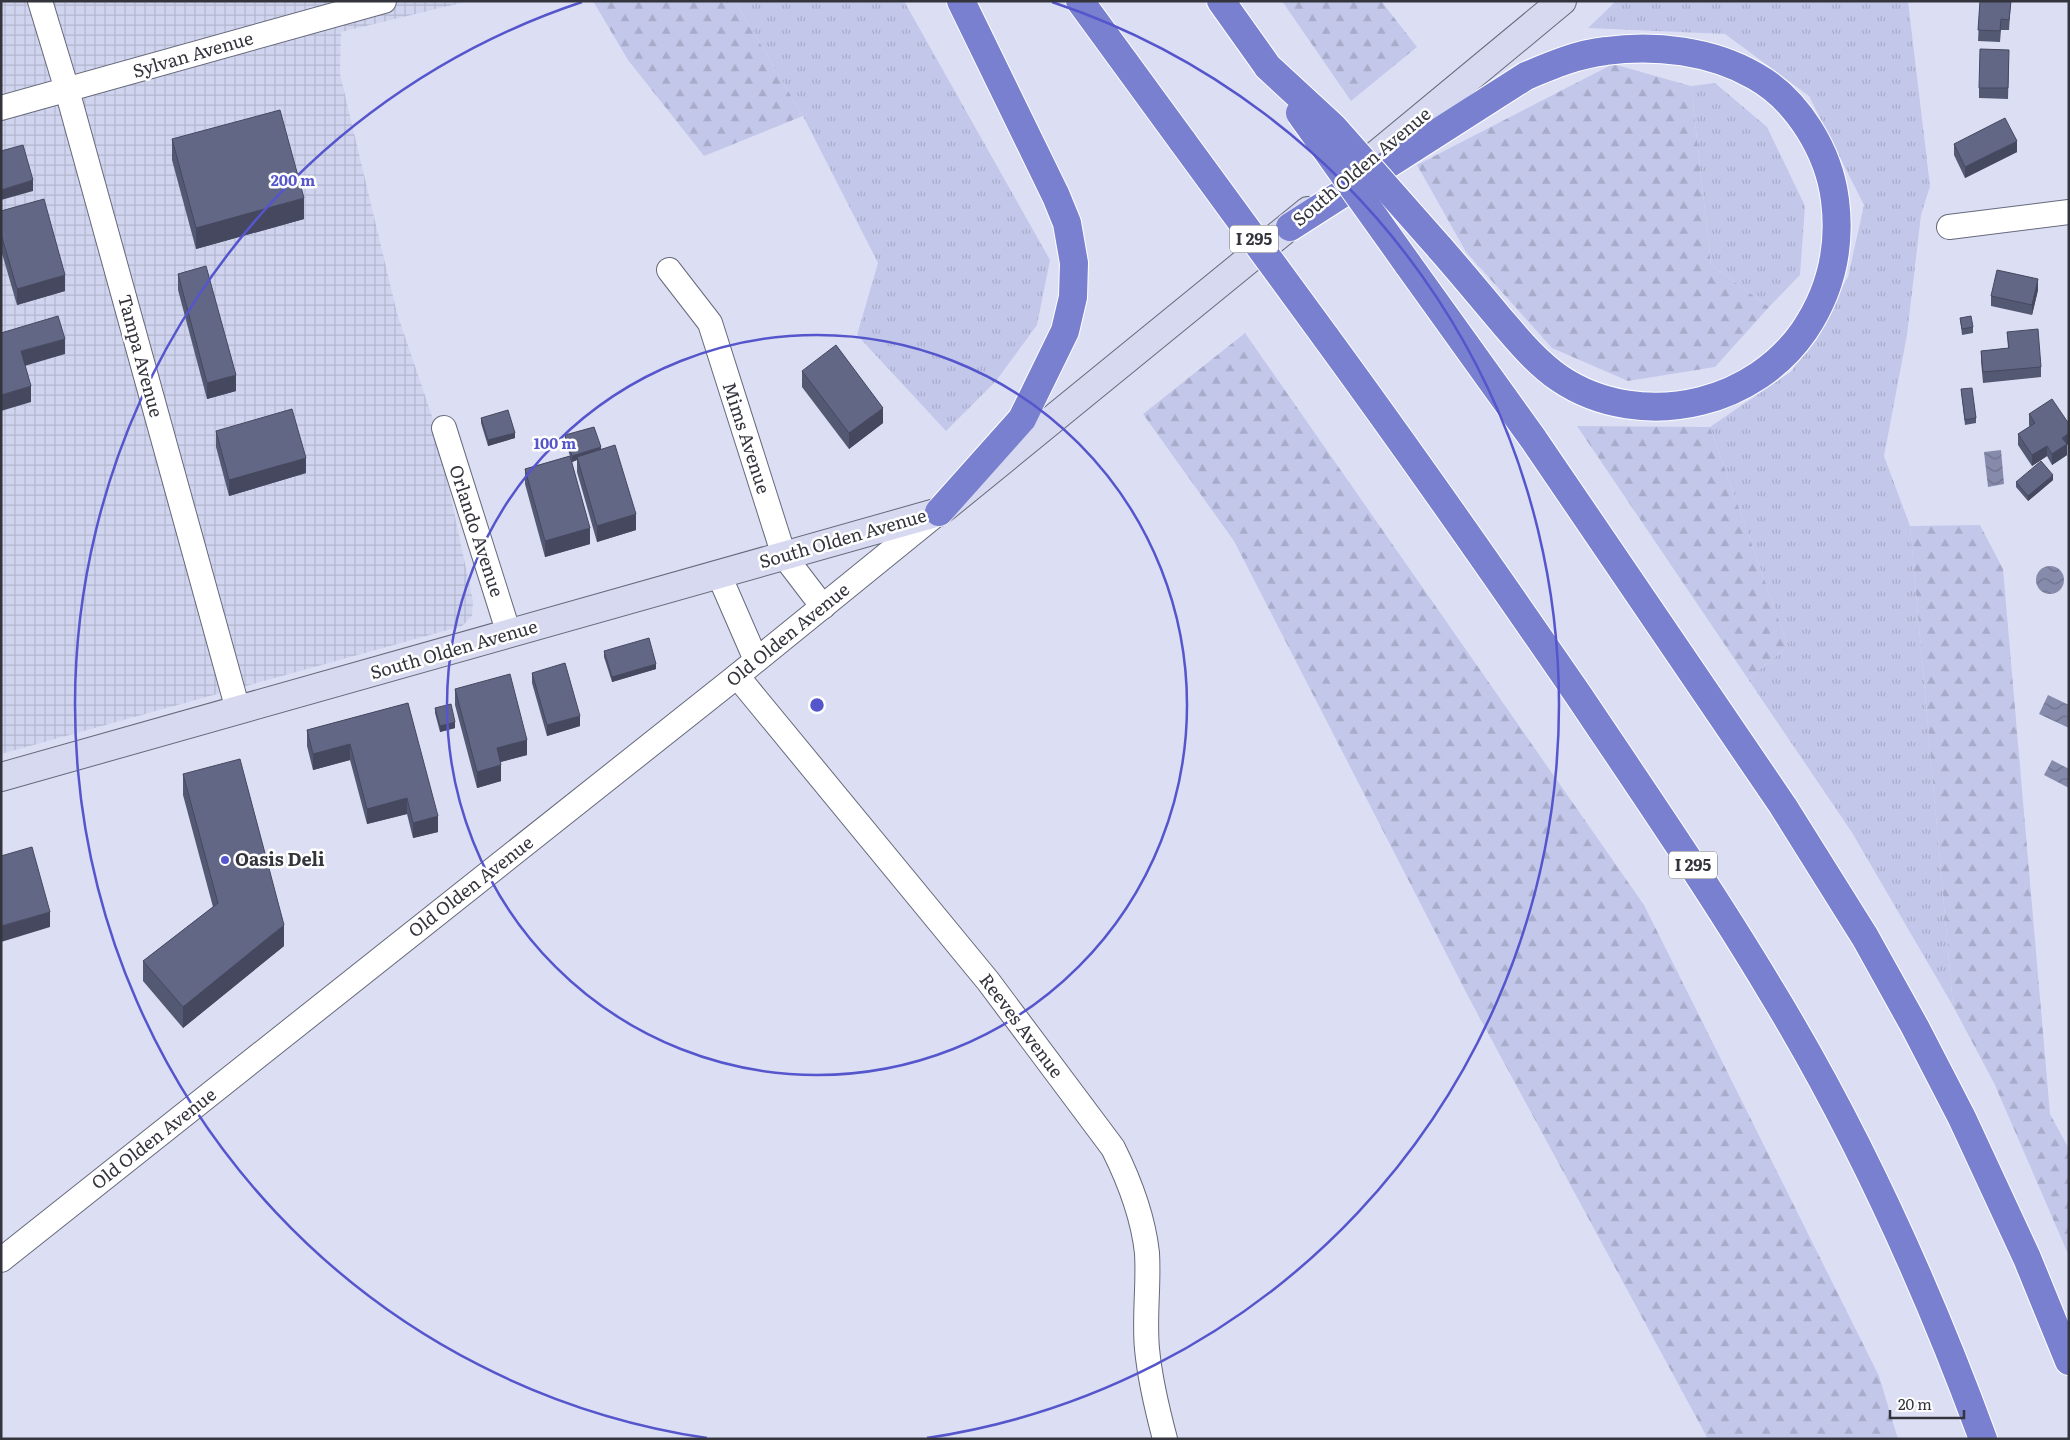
<svg xmlns="http://www.w3.org/2000/svg" width="2070" height="1440" font-family="Literata,serif">
<defs>
<pattern id="industrial-grid" width="8" height="8" patternUnits="userSpaceOnUse" patternTransform="scale(1.25)"><rect width="8" height="8" fill="#d0d4ef"/><path d="M0 4h8M4 0v8" fill="none" stroke="#b3b7ce"/></pattern>
<pattern id="grass-tufts" width="24" height="20" patternUnits="userSpaceOnUse" patternTransform="scale(1.25)"><rect width="24" height="20" fill="#c3c8eb"/><path d="M3 7l-1-3M5 7V3M7 7l1-3M15 17l-1-3M17 17v-4M19 17l1-3" fill="none" stroke="#a8acca"/></pattern>
<pattern id="forest-firs" width="22" height="20" patternUnits="userSpaceOnUse" patternTransform="scale(1.25)"><rect width="22" height="20" fill="#c3c8eb"/><path d="M5 1l3.5 6h-7zM16 11l3.5 6h-7z" fill="#a8acca"/></pattern>
<pattern id="water-waves" width="16" height="10" patternUnits="userSpaceOnUse" patternTransform="scale(1.25)"><rect width="16" height="10" fill="#868bac"/><path d="M0 5q4-4 8 0t8 0" fill="none" stroke="#6e728d"/></pattern>
</defs>
<rect width="100%" height="100%" fill="#dcdff4"/>
<polygon fill="url(#industrial-grid)" points="1,1 469,1 341,32 340,74 397,313 436,428 473,601 472,616 462,626 1,754"/>
<g fill="url(#grass-tufts)">
<polygon points="735,1 904,1 1050,260 1037,325 996,381 946,431 857,335 878,263 803,116"/>
<polygon points="1616,1 1908,1 1930,186 1921,215 1907,335 1884,456 1910,526 1953,1006 1851,831 1748,679 1788,646 1710,427 1792,371 1848,277 1864,205 1809,96 1725,34 1588,28"/>
<polygon points="1715,83 1767,127 1805,206 1800,275 1769,307 1711,265 1691,86"/>
</g>
<g fill="url(#forest-firs)">
<polygon points="593,1 735,1 803,116 704,156 628,60"/>
<polygon points="1282,1 1381,1 1417,47 1351,101"/>
<polygon points="1613,64 1691,86 1711,265 1769,307 1715,367 1628,381 1552,348 1466,252 1417,165"/>
<polygon points="1245,333 1644,905 1879,1376 1898,1439 1708,1439 1469,998 1234,541 1143,414"/>
<polygon points="1577,426 1710,427 1788,646 1748,679"/>
<polygon points="1980,525 2003,569 2050,1114 2069,1149 2069,1256 1994,1083 1953,1006 1910,526"/>
</g>
<g fill="url(#water-waves)">
<polygon points="2001,450 2004,484 1988,487 1984,452"/>
<circle cx="2050" cy="580" r="14"/>
<polygon points="2048,695 2069,705 2069,728 2039,714"/>
<polygon points="2052,760 2069,769 2069,788 2044,775"/>
</g>
<g fill="none" stroke-linecap="round" stroke-linejoin="round">
<defs>
<g id="street">
<polyline points="40,1 67,90 238,710"/>
<polyline points="1,108 384,1"/>
<polyline points="1949,227 2069,212"/>
<polyline points="669,270 710,323 784,556 823,607"/>
<polyline points="444,428 509,634"/>
<polyline points="719,575 756,660"/>
<path d="M737,676L988,981L1113,1148C1129,1180 1143,1216 1147,1253C1149,1285 1144,1317 1147,1349C1150,1380 1157,1409 1165,1439"/>
<polyline points="1,1260 737,676 938,513"/>
</g>
<g id="secondary">
<polyline points="1347,179 1562,1"/>
<polyline points="1,777 939,512 1308,211"/>
</g>
<g id="highway">
<polyline points="1080,1 1183,142"/>
<polyline points="1221,1 1268,67"/>
<path d="M1290,227L1526,76C1552,65 1578,54 1606,51C1655,44 1712,51 1755,76C1798,100 1829,152 1835,200C1841,247 1831,291 1804,331C1780,366 1742,391 1701,401C1653,413 1600,406 1559,378C1536,362 1518,340 1500,319C1480,295 1460,271 1439,247"/>
<polyline points="1407,263 1534,440 1783,806 1865,937 1915,1027 1962,1118 2027,1258 2069,1361"/>
<path d="M1325,336C1412,455 1496,575 1579,696C1644,793 1710,889 1770,989C1856,1130 1926,1284 1983,1439"/>
<polyline points="939,512 1022,419 1065,331 1073,297 1074,263 1067,223 1056,196 961,1"/>
</g>
</defs>
<use href="#street" stroke="#66697b" stroke-width="26"/>
<use href="#secondary" stroke="#66697b" stroke-width="30"/>
<use href="#highway" stroke="#fff" stroke-width="30"/>
<use href="#street" stroke="#fff" stroke-width="24"/>
<use href="#secondary" stroke="#d7d9f1" stroke-width="28"/>
<use href="#highway" stroke="#7980cf" stroke-width="28"/>
<defs>
<g id="highway-bridge">
<polyline points="1268,67 1333,127 1439,247"/>
<polyline points="1300,113 1407,263"/>
<polyline points="1183,142 1325,336"/>
</g>
</defs>
<use href="#highway-bridge" stroke="#fff" stroke-width="30" stroke-linecap="butt"/>
<use href="#highway-bridge" stroke="#7980cf" stroke-width="28"/>
</g>
<g fill="#545973">
<polygon points="1980,1 2011,1 2009,30 2001,30 2000,42 1978,41"/>
<polygon points="2009,60 2008,99 1979,98 1979,88"/>
<polygon points="172,139 304,219 196,249 172,160"/>
<polygon points="1954,144 2017,152 1965,178 1954,155"/>
<polygon points="1,211 65,291 17,305 1,250"/>
<polygon points="178,274 236,391 207,399 178,290"/>
<polygon points="2038,290 2032,315 1991,306 1991,296"/>
<polygon points="1960,318 1973,327 1973,333 1962,335"/>
<polygon points="2007,332 2041,367 2041,377 1983,383 1981,361 1981,351 2008,348"/>
<polygon points="802,371 883,423 849,449 802,387"/>
<polygon points="1961,389 1976,418 1976,423 1965,425"/>
<polygon points="2029,414 2067,445 2067,455 2052,465 2047,456 2032,466 2018,445 2018,434 2030,427 2029,425"/>
<polygon points="481,418 515,438 488,446 481,423"/>
<polygon points="216,431 306,473 229,496 216,447"/>
<polygon points="565,435 601,449 636,530 597,542 577,472 577,460 572,462 590,544 545,557 525,484 525,469 570,456 565,441"/>
<polygon points="2053,480 2028,501 2016,487 2016,482"/>
<polygon points="604,651 656,669 612,682 604,657"/>
<polygon points="532,673 580,726 547,736 532,683"/>
<polygon points="455,689 527,755 500,762 501,781 477,788 455,705"/>
<polygon points="408,703 438,832 413,838 407,814 367,824 350,760 313,770 307,746 307,730"/>
<polygon points="435,708 455,728 440,732 435,713"/>
<polygon points="183,774 284,946 183,1028 143,981 143,961 213,907 183,795"/>
</g>
<g fill="#45485e">
<polygon points="2017,141 2017,152 1965,178 1965,167"/>
<polygon points="33,180 33,191 1,200 1,190"/>
<polygon points="304,198 304,219 196,249 196,228"/>
<polygon points="65,275 65,291 17,305 17,289"/>
<polygon points="2038,279 2038,290 2032,315 2032,305"/>
<polygon points="65,339 65,354 21,367 21,351"/>
<polygon points="236,375 236,391 207,399 207,383"/>
<polygon points="31,386 31,402 1,411 1,395"/>
<polygon points="883,408 883,423 849,449 849,433"/>
<polygon points="515,433 515,438 488,446 488,440"/>
<polygon points="2069,433 2069,444 2067,445 2067,455 2052,465 2052,454 2062,438"/>
<polygon points="2047,446 2047,456 2032,466 2032,455"/>
<polygon points="601,447 601,453 577,457 577,460 572,462 572,456"/>
<polygon points="306,458 306,473 229,496 229,480"/>
<polygon points="2053,475 2053,480 2028,501 2028,496"/>
<polygon points="636,514 636,530 597,542 597,526"/>
<polygon points="590,528 590,544 545,557 545,541"/>
<polygon points="656,664 656,669 612,682 612,677"/>
<polygon points="580,716 580,726 547,736 547,725"/>
<polygon points="455,722 455,728 440,732 440,726"/>
<polygon points="527,740 527,755 497,763 497,748"/>
<polygon points="350,744 350,760 313,770 313,754"/>
<polygon points="501,765 501,781 477,788 477,772"/>
<polygon points="407,798 407,814 367,824 367,809"/>
<polygon points="438,816 438,832 413,838 413,823"/>
<polygon points="50,912 50,927 1,942 1,926"/>
<polygon points="284,925 284,946 183,1028 183,1007"/>
</g>
<g fill="#626786" stroke="#45485e">
<polygon points="1980,1 2011,1 2009,20 2001,19 2000,31 1978,30"/>
<polygon points="1980,49 2009,50 2008,88 1979,88"/>
<polygon points="280,110 304,198 196,228 172,139"/>
<polygon points="2005,118 2017,141 1965,167 1954,144"/>
<polygon points="23,145 33,180 1,190 1,151"/>
<polygon points="44,199 65,275 17,289 1,234 1,211"/>
<polygon points="206,266 236,375 207,383 178,274"/>
<polygon points="1997,270 2038,279 2032,305 1991,296"/>
<polygon points="58,316 65,339 21,351 31,386 1,395 1,333"/>
<polygon points="1971,316 1973,327 1962,329 1960,318"/>
<polygon points="2038,329 2041,367 1983,372 1981,351 2009,348 2007,332"/>
<polygon points="836,345 883,408 849,433 802,371"/>
<polygon points="1972,388 1976,418 1965,420 1961,389"/>
<polygon points="2052,399 2069,424 2069,433 2062,438 2067,444 2052,454 2047,446 2032,455 2018,434 2035,423 2029,414"/>
<polygon points="292,409 306,458 229,480 216,431"/>
<polygon points="508,410 515,433 488,440 481,418"/>
<polygon points="594,427 601,447 572,456 565,435"/>
<polygon points="615,445 636,514 597,526 577,457"/>
<polygon points="570,456 590,528 545,541 525,469"/>
<polygon points="2041,461 2053,475 2028,496 2016,482"/>
<polygon points="649,638 656,664 612,677 604,651"/>
<polygon points="565,663 580,716 547,725 532,673"/>
<polygon points="510,674 527,740 497,748 501,765 477,772 455,689"/>
<polygon points="408,703 438,816 413,823 407,798 367,809 350,744 313,754 307,730"/>
<polygon points="451,704 455,722 440,726 435,708"/>
<polygon points="240,759 284,925 183,1007 143,961 218,903 183,774"/>
<polygon points="32,847 50,912 1,926 1,856"/>
</g>
<g fill="none" stroke="#55c" stroke-width="2.5">
<circle cx="817" cy="705" r="370"/>
<path d="M707 1438A741 741 0 0 1 582 2M1052 2A741 741 0 0 1 927 1438"/>
</g>
<circle fill="#55c" stroke="#fff" stroke-width="2" cx="225" cy="860" r="5"/>
<g text-anchor="middle" stroke-width="5" stroke-linejoin="round" paint-order="stroke">
<g fill="#fff" stroke="#707176" stroke-width="1">
<rect x="1230" y="225.5" width="48" height="27" rx="4"/>
<rect x="1669" y="851.5" width="48" height="27" rx="4"/>
</g>
<g font-size="16" font-weight="bold" fill="#33343c">
<text x="1254" y="245">I 295</text>
<text x="1693" y="871">I 295</text>
</g>
<g font-size="18" fill="#33343c" stroke="#fff">
<text transform="translate(193 55) rotate(-16)" y="6">Sylvan Avenue</text>
<text transform="translate(1362 167) rotate(-40)" y="6">South Olden Avenue</text>
<text transform="translate(140 356) rotate(75)" y="6">Tampa Avenue</text>
<text transform="translate(746 438) rotate(72)" y="6">Mims Avenue</text>
<text transform="translate(476 531) rotate(72)" y="6">Orlando Avenue</text>
<text transform="translate(843 539) rotate(-16)" y="6">South Olden Avenue</text>
<text transform="translate(788 635) rotate(-39)" y="6">Old Olden Avenue</text>
<text transform="translate(454 650) rotate(-16)" y="6">South Olden Avenue</text>
<text transform="translate(471 887) rotate(-38)" y="6">Old Olden Avenue</text>
<text transform="translate(1021 1026) rotate(53)" y="6">Reeves Avenue</text>
<text transform="translate(154 1139) rotate(-38)" y="6">Old Olden Avenue</text>
</g>
<g font-size="18" font-weight="bold" fill="#33343c" stroke="#fff" text-anchor="start">
<text x="235" y="866">Oasis Deli</text>
</g>
</g>
<circle cx="817" cy="705" r="8" fill="#55c" stroke="#fff" stroke-width="2.5"/>
<g font-size="15" text-anchor="middle" font-weight="bold" fill="#55c" stroke="#fff" stroke-width="5" stroke-linejoin="round" paint-order="stroke">
<text x="293" y="186">200 m</text>
<text x="555" y="449">100 m</text>
</g>
<rect width="2070" height="1440" fill="none" stroke="#33343c" stroke-width="5"/>
<path d="M1890 1410v8h74v-8" fill="none" stroke="#33343c" stroke-width="2.5"/>
<text x="1898" y="1410" font-size="15" fill="#33343c" stroke="#ffffff" stroke-width="4" paint-order="stroke">20 m</text>
</svg>
